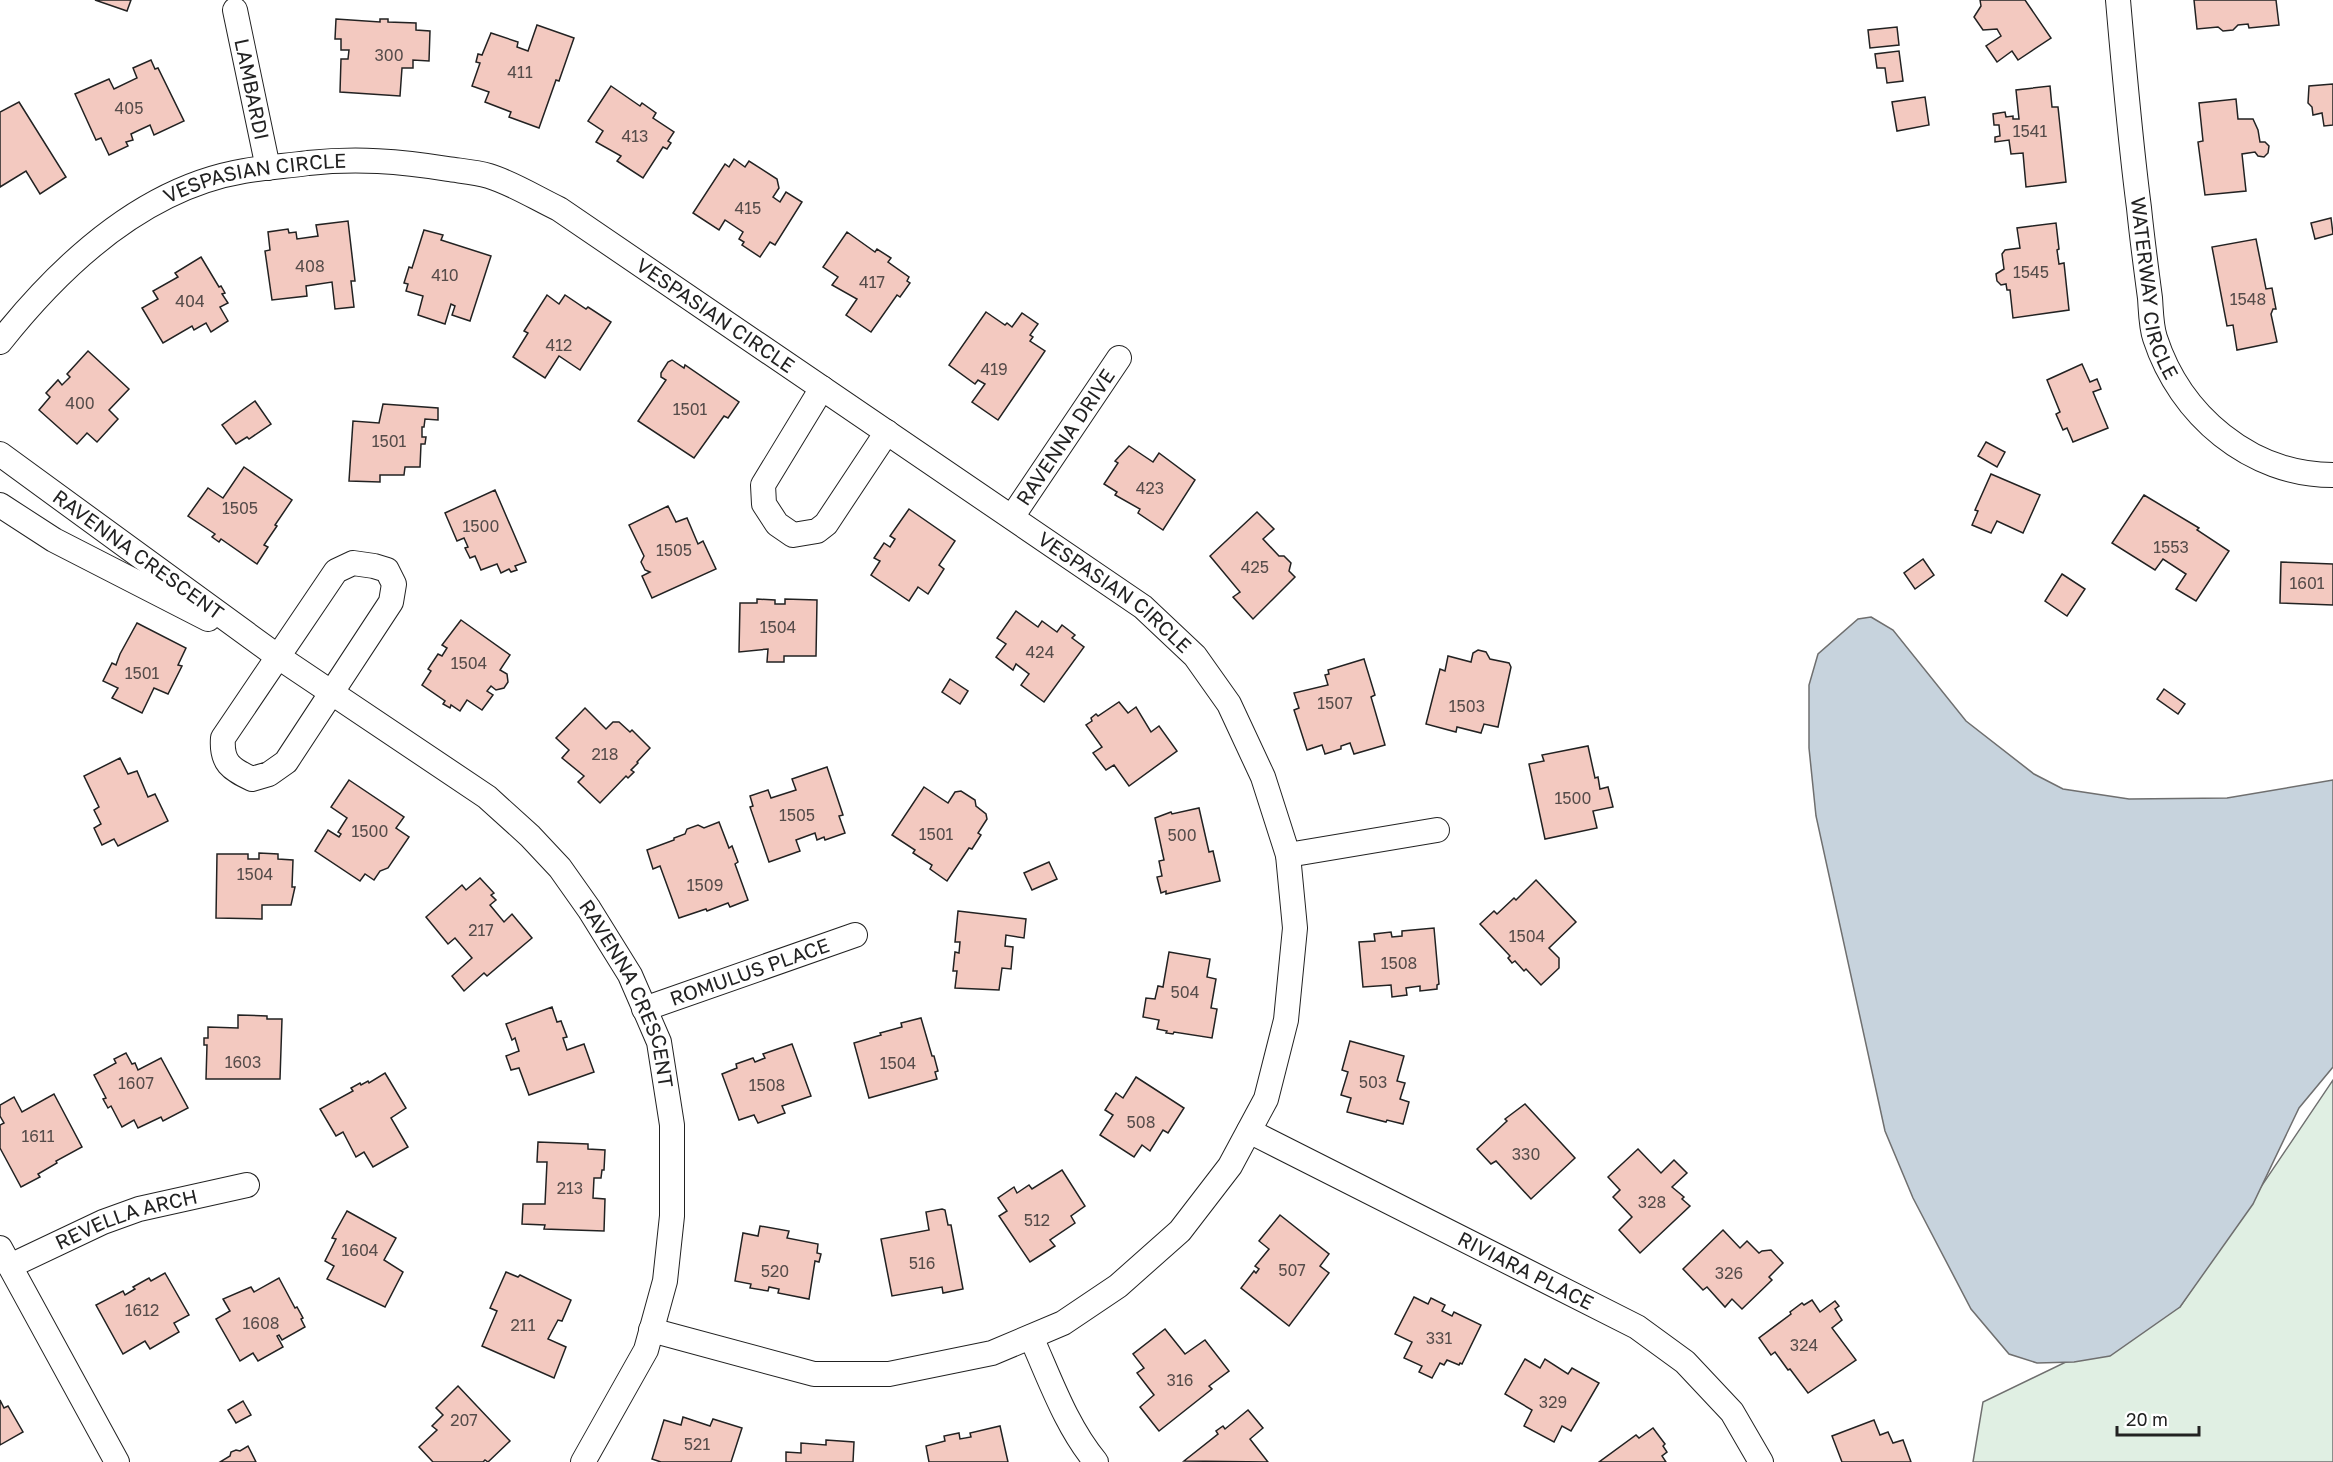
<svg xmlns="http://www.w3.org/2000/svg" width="2333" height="1462" font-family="'Golos Text',sans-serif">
<rect width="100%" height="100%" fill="#fff"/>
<polygon fill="#e0efe3" stroke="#6f6f6f" stroke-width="1.5" points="2333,1080 2333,1462 1973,1462 1983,1402 2180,1307"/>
<polygon fill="#c7d3dd" stroke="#6f6f6f" stroke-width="1.5" points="1871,617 1893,630 1966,721 2034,774 2063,789 2129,799 2227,798 2333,780 2333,1067 2299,1108 2253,1204 2180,1307 2110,1356 2074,1362 2037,1363 2009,1354 1971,1309 1913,1198 1885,1131 1816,816 1809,748 1809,685 1818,654 1858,619"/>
<g fill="#f3c9c0" stroke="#222" stroke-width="1.5">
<polygon points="95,0 131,0 127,11"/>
<polygon points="1980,0 2025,0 2051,38 2018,60 2012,51 1997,62 1986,46 2001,36 1997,29 1983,30 1974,17 1981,6"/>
<polygon points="2194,0 2276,0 2279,25 2249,28 2248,24 2238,25 2233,30 2223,31 2218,27 2197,29"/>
<polygon points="336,19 380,22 380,19 388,19 388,22 416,23 416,30 430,31 429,61 413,60 413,68 402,68 400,96 340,92 341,59 348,59 349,50 341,50 341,39 335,39"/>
<polygon points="537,25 574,38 559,81 556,80 539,128 509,117 511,112 485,102 489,92 472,86 480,63 476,62 478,54 482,55 491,33 518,42 517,47 528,51"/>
<polygon points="1897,27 1899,45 1870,48 1868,30"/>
<polygon points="1899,51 1903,81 1887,83 1885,68 1877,68 1875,54"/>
<polygon points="151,60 155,69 158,68 184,121 154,135 150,125 131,134 133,140 126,142 128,146 109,155 101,138 96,140 75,94 109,79 114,89 137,78 133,68"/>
<polygon points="2333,84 2333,125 2324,126 2322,113 2313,115 2312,107 2308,103 2309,86"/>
<polygon points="611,86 640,106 642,103 656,113 653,118 674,132 668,141 671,143 667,149 663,147 643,178 617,161 621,156 596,142 603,131 588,121"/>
<polygon points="2050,86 2052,107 2058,107 2066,182 2026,187 2023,153 2011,154 2009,140 1995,142 1995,137 2000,136 1999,125 1994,125 1993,114 2005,112 2006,117 2013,116 2013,119 2019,119 2016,90"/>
<polygon points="1925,97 1929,125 1897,131 1892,102"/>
<polygon points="2236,99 2238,119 2253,119 2258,130 2260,142 2265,142 2269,146 2268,153 2264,157 2258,156 2255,152 2242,154 2246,191 2205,195 2198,142 2203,141 2199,103"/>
<polygon points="19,102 66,177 40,194 26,171 0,187 0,112"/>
<polygon points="734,159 745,167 749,161 777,179 779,188 773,197 780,202 786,192 802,202 775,245 770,242 760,257 742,245 744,242 739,239 743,232 725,220 719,230 693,213 725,164 729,167"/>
<polygon points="2331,218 2333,234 2315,239 2311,223"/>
<polygon points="348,221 355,281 351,281 354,307 335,309 332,282 306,286 307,296 272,300 265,251 270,250 268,232 288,229 289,233 296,232 297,239 318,236 316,225"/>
<polygon points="2056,223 2059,249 2057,250 2059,264 2064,263 2069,310 2013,318 2010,290 2007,290 2006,284 2001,285 1997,281 1996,274 2004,269 2002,254 2005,250 2020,248 2017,228"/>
<polygon points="424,230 443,235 441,240 491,256 470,321 452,315 455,306 451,304 445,324 418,315 423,296 406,291 408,284 404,283 409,267 412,268"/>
<polygon points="847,232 875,252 877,249 891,258 888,262 909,277 907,281 910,283 900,297 897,295 871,332 846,315 857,299 832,285 838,277 823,267"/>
<polygon points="2256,239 2266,289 2272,288 2276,309 2273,309 2271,314 2277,342 2237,350 2233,325 2227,326 2212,247"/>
<polygon points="201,257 219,287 221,286 225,293 222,294 228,303 220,307 228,321 211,332 206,323 194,330 192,326 163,343 142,308 158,299 153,291 178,277 175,273"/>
<polygon points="547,295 559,304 565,295 586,309 588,307 611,322 580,370 559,356 545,378 513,357 528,333 524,331"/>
<polygon points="986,312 1005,325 1007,323 1012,327 1022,313 1038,324 1030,335 1033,337 1030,341 1045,351 998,420 972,402 985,384 978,380 975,384 949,365"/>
<polygon points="88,351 129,389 109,410 118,419 97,442 87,433 77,444 39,410 50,397 46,393 58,380 62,385 70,377 67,374"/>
<polygon points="672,360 684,368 685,365 739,402 728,418 724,416 694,458 638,421 666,380 661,377 661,373 668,362"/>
<polygon points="2082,364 2090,382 2097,379 2101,389 2093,392 2108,428 2073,442 2067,428 2063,430 2056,414 2060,412 2047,380"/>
<polygon points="255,401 271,424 249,439 247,437 236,444 222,425"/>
<polygon points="383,404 438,408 438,420 425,419 424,427 422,427 422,437 426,437 425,444 421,444 420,467 405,467 404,475 380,475 380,482 349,481 353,421 379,423"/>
<polygon points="1986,442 2005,452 1997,467 1978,456"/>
<polygon points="1129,446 1153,462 1159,453 1195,480 1163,530 1138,513 1140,509 1115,495 1117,492 1104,484 1118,463 1115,461"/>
<polygon points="244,467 292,500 275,525 277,526 264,545 268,547 257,564 221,539 219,542 212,537 215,534 188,516 208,488 223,498"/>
<polygon points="1991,474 2040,495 2023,533 1997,521 1991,533 1972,525 1978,511 1975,510"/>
<polygon points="495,490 526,562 515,566 517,570 511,572 509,569 501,573 497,564 481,570 475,556 470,558 465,548 468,547 464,538 457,541 445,513"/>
<polygon points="2144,495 2199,528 2197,530 2229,551 2196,601 2176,589 2186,574 2163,559 2155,570 2112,543"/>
<polygon points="668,506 676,522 687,518 698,544 703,541 716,569 652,598 642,576 650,572 645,570 641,562 644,556 629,525"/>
<polygon points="909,509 955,541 939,565 944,569 928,594 918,587 909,601 871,575 880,561 874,558 884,543 890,547 895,539 890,536"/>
<polygon points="1257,512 1274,529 1263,539 1279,556 1284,556 1291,563 1289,571 1295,577 1253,619 1233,597 1240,592 1210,556"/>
<polygon points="1923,559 1934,575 1915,589 1904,573"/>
<polygon points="2281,562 2333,564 2333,605 2280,603"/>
<polygon points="2062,574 2085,589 2067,616 2045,601"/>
<polygon points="757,599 775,600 775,604 785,604 785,599 817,600 816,656 784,656 784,662 767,662 768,649 739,652 740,603 757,603"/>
<polygon points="1016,611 1038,627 1042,621 1057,632 1062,625 1075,635 1072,638 1084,647 1044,702 1021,685 1029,674 1016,664 1013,670 996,657 1006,644 997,638"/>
<polygon points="461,620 510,655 500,670 507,674 508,682 504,688 496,690 491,686 487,691 493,695 482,710 467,700 460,711 451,705 450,708 443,704 445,701 422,685 431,671 428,669 438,654 442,656 447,648 442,645"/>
<polygon points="137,623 186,648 178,665 182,666 168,694 154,688 142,713 112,698 118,688 103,681 112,663 116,665 120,654"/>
<polygon points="1478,650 1486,652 1490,659 1509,663 1511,667 1498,727 1484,724 1481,733 1457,727 1456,732 1426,724 1440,669 1445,671 1448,656 1471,662 1473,653"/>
<polygon points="1364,659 1375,695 1371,697 1385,745 1354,754 1350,743 1341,746 1341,749 1325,754 1322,745 1307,750 1294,710 1299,708 1294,693 1328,685 1325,675 1329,674 1328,670"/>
<polygon points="950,679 968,691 960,704 942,692"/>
<polygon points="2164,689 2185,704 2178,714 2157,699"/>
<polygon points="1119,702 1128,713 1136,707 1151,732 1159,726 1177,751 1129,786 1114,765 1106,770 1093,753 1102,747 1086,725 1092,721 1091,718 1096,714 1098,716"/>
<polygon points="585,708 606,729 613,722 619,722 630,732 632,730 650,748 637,762 638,763 631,770 634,772 628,778 626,776 600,803 578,782 584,776 562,758 569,750 556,738"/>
<polygon points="1588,746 1595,778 1598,777 1600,789 1608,787 1613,807 1593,811 1597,828 1545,839 1529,764 1544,761 1542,755"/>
<polygon points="120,758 128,774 137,771 148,797 155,794 168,821 118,846 114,839 102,845 94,828 101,824 94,810 99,807 84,776"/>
<polygon points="827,767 843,815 839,816 845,833 825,840 824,837 817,840 815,833 796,840 800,851 769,862 750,807 753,806 750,796 768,790 771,798 796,790 792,779"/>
<polygon points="349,780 404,817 396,828 409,837 388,868 380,871 374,880 365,874 360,881 315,851 328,830 339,837 341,834 338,832 347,818 331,807"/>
<polygon points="924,787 948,803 955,792 961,791 975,800 976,806 986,814 987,819 978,833 981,835 972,849 969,848 947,881 930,869 932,865 913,853 915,850 892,835"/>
<polygon points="1199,808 1209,852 1213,851 1220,881 1166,894 1166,891 1161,893 1157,877 1162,876 1159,861 1164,860 1155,818 1171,812 1172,814"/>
<polygon points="719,822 729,848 732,846 738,862 735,864 748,900 730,907 728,903 707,911 706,909 679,918 660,866 653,869 647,850 674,840 674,838 685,834 687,829 698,825 704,828"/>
<polygon points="259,853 278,854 278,859 293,860 292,887 295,887 291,905 262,905 262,919 216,918 217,854 248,854 248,859 259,859"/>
<polygon points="1049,862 1057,879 1032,890 1024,873"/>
<polygon points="480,878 494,893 491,895 496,900 490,905 504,922 512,914 532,938 487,976 484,973 464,991 452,976 472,958 455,938 448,944 426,917 462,885 466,890"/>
<polygon points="1536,880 1576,922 1549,948 1559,958 1559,968 1541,985 1526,969 1524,971 1515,961 1512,963 1508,958 1510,956 1480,924 1494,911 1497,914 1514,898 1516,900"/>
<polygon points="958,911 1026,919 1024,938 1006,935 1005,946 1013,947 1011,969 1002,968 999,990 955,988 957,971 953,971 955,952 959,953 960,942 955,942"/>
<polygon points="1434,928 1439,984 1437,985 1437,989 1420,991 1420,986 1406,988 1407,995 1392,997 1391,985 1363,987 1359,942 1375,941 1374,934 1391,932 1392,937 1402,936 1402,931"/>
<polygon points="1169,952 1210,959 1207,977 1216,979 1211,1008 1217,1009 1212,1038 1174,1032 1173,1034 1166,1033 1167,1031 1157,1029 1159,1020 1143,1017 1146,998 1155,999 1158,986 1163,987"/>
<polygon points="552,1007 557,1022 561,1021 567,1037 563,1038 567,1050 584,1044 594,1072 529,1095 519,1068 511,1070 506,1056 519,1051 515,1038 512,1040 506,1024"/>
<polygon points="238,1015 267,1016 267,1019 282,1019 280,1079 206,1079 207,1045 204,1045 204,1038 208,1038 208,1027 238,1028"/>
<polygon points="921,1018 932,1056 934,1056 938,1071 935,1072 937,1079 869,1098 854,1043 881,1035 880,1033 902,1027 901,1023"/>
<polygon points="1350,1041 1404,1056 1397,1081 1405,1083 1400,1099 1409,1102 1403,1124 1387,1120 1386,1122 1347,1112 1351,1098 1341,1095 1348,1072 1342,1070"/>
<polygon points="792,1044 811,1096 782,1106 785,1113 758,1123 754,1115 739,1120 722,1074 737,1068 736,1064 753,1058 755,1062 765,1058 763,1054"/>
<polygon points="126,1053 132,1064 135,1063 138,1070 161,1058 188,1108 163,1121 161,1117 138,1128 134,1120 122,1127 111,1106 108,1108 103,1099 106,1098 94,1075 116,1063 114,1059"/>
<polygon points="385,1073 406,1108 391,1118 408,1147 373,1167 364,1152 356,1157 343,1132 336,1136 320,1109 353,1091 351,1088 360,1083 361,1085 368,1081 369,1083"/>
<polygon points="1136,1077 1184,1108 1168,1133 1163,1130 1150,1151 1142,1145 1134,1157 1100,1135 1113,1115 1105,1110 1116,1093 1123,1098"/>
<polygon points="54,1094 82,1147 56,1161 57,1163 38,1174 40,1177 21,1187 0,1148 0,1125 4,1123 0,1116 0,1105 14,1097 22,1112"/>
<polygon points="1525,1104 1575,1158 1531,1199 1496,1161 1491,1164 1477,1149 1507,1121 1505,1119"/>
<polygon points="538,1142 588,1144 588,1149 605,1150 604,1170 602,1170 601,1178 594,1178 593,1198 605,1199 604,1231 544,1229 545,1225 522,1224 523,1204 545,1204 547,1162 537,1162"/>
<polygon points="1638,1149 1661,1173 1674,1160 1687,1173 1672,1187 1684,1197 1682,1199 1690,1206 1640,1253 1619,1230 1632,1217 1613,1197 1620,1190 1608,1177"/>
<polygon points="1062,1170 1085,1206 1071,1216 1075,1223 1050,1240 1055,1246 1030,1262 999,1216 1007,1211 998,1198 1014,1187 1017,1193 1029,1185 1032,1189"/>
<polygon points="942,1209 945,1210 948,1225 951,1225 963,1289 943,1293 942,1287 892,1296 881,1239 929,1230 926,1212"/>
<polygon points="347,1211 396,1238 384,1260 403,1272 385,1307 327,1279 334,1266 325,1261 336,1239 332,1238"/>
<polygon points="1280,1215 1329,1254 1320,1266 1329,1273 1289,1326 1241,1288 1254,1271 1256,1273 1259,1269 1255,1266 1269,1249 1259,1241"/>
<polygon points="760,1226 789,1231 787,1238 818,1244 817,1253 821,1254 819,1262 815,1261 809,1299 778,1293 779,1289 769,1287 768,1291 750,1288 751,1284 735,1281 743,1233 758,1236"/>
<polygon points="1723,1230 1740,1248 1747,1241 1759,1253 1762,1251 1771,1250 1783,1263 1769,1277 1772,1280 1742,1309 1732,1299 1725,1307 1707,1287 1703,1290 1683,1269"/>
<polygon points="506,1272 518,1277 520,1275 571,1300 562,1321 558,1320 548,1339 566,1347 554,1378 482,1346 497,1311 490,1308"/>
<polygon points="165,1273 189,1315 174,1323 179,1332 150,1349 145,1341 123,1354 96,1305 123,1291 125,1295 135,1289 133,1287 149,1278 151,1281"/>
<polygon points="279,1278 295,1308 297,1307 303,1318 301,1319 305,1327 282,1340 279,1335 277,1336 283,1347 258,1361 253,1353 240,1361 216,1319 230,1311 223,1299 251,1287 254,1292"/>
<polygon points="1414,1297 1428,1304 1431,1298 1445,1305 1442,1311 1452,1316 1454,1312 1481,1325 1462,1364 1460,1363 1459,1365 1447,1360 1444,1365 1440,1363 1432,1378 1419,1372 1422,1366 1404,1358 1412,1342 1395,1334"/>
<polygon points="1812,1300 1820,1312 1835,1301 1839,1306 1835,1309 1842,1320 1832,1328 1856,1360 1808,1393 1790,1369 1788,1370 1775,1352 1771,1355 1759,1338 1791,1314 1790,1312 1802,1303 1804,1305"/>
<polygon points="1165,1329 1185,1354 1205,1340 1229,1371 1209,1386 1212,1389 1159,1431 1140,1407 1154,1395 1137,1373 1144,1368 1133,1354"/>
<polygon points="1525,1359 1540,1368 1545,1359 1568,1374 1572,1368 1599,1383 1571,1431 1562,1426 1554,1442 1524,1426 1532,1410 1505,1394"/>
<polygon points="458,1386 510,1441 488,1462 485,1460 483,1462 433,1462 419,1447 437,1430 432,1426 443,1415 436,1408"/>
<polygon points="0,1400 4,1408 8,1406 23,1432 0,1445"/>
<polygon points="243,1401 251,1415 236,1423 228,1410"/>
<polygon points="1248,1410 1263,1428 1250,1439 1268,1462 1184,1461 1218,1434 1216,1431 1223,1426 1225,1429"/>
<polygon points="683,1417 710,1426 713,1419 742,1428 731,1462 661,1462 652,1459 664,1420 681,1425"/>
<polygon points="1874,1420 1880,1435 1888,1432 1893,1443 1903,1440 1911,1462 1842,1462 1832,1436"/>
<polygon points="1000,1426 1008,1462 929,1462 926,1446 945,1441 944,1436 959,1433 960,1439 971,1437 970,1433"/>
<polygon points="1653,1428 1665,1444 1663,1446 1667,1452 1662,1456 1666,1462 1599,1462 1636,1435 1639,1438"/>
<polygon points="826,1440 854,1442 853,1462 786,1462 786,1452 801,1453 801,1443 826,1445"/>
<polygon points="248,1446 256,1462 220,1462 230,1456 231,1452 236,1450 240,1451"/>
</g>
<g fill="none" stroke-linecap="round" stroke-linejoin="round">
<defs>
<g id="minor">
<path id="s1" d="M2118,0C2124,69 2130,139 2139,208C2142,238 2146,268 2150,298C2151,311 2151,326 2155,338C2180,415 2250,475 2333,475"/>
<path id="s2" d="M235,10L268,168"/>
<path id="s3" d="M0,342C61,265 143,188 244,171C265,167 287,166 308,163C357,158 399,161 448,169C461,171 476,172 489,176C512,183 536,198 559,209L1143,607L1195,656L1229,704L1263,777L1288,855L1295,928L1286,1020L1266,1099L1230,1166L1180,1231L1118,1286L1063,1323L992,1353L889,1374H814L651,1330"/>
<polyline points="822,388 763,485 764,504 777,524 793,535 817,531 826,524 887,432"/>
<path id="s4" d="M0,454L277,656L487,797L530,836L560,868L589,909L630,975L659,1042L672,1125V1216L665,1281L646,1350L583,1462"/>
<polyline points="0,505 54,540 208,619"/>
<path id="s5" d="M1012,517L1119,358"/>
<path d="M353,563L374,566L387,570L394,584L391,602L286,762L269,774L252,779C231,769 221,763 223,738L336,571Z"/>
<polyline points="1288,855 1437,830"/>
<path id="s6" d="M644,1009L855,935"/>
<path id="s7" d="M1249,1131L1637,1327L1685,1362L1732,1412L1761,1462"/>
<polyline points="0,1248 117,1462"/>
<path id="s8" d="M10,1266L103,1222L139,1209L247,1185"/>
<path d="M1031,1337C1050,1379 1066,1426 1096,1462"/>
</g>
</defs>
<use href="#minor" stroke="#222" stroke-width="26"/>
<use href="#minor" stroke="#fff" stroke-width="24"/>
</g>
<g text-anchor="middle" stroke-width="4.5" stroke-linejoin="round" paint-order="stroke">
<g font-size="16" fill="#564c4a">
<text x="389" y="61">300</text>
<text x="520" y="78">411</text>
<text x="129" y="114">405</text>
<text x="2030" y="137">1541</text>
<text x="635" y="142">413</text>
<text x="748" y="214">415</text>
<text x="310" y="272">408</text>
<text x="2031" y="278">1545</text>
<text x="445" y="281">410</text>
<text x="872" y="288">417</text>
<text x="2248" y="305">1548</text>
<text x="190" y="307">404</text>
<text x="559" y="351">412</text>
<text x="994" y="375">419</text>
<text x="80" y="409">400</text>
<text x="690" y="415">1501</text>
<text x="389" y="447">1501</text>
<text x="1150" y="494">423</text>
<text x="240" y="514">1505</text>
<text x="481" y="532">1500</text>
<text x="2171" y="553">1553</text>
<text x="674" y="556">1505</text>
<text x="1255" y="573">425</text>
<text x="2307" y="589">1601</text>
<text x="778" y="633">1504</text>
<text x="1040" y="658">424</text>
<text x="469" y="669">1504</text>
<text x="142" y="679">1501</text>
<text x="1335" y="709">1507</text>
<text x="1467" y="712">1503</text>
<text x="605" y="760">218</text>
<text x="1573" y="804">1500</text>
<text x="797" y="821">1505</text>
<text x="370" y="837">1500</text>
<text x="936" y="840">1501</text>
<text x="1182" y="841">500</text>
<text x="255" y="880">1504</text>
<text x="705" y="891">1509</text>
<text x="481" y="936">217</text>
<text x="1527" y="942">1504</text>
<text x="1399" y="969">1508</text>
<text x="1185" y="998">504</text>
<text x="243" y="1068">1603</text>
<text x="898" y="1069">1504</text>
<text x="1373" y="1088">503</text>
<text x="136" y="1089">1607</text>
<text x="767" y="1091">1508</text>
<text x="1141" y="1128">508</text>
<text x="38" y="1142">1611</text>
<text x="1526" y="1160">330</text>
<text x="570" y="1194">213</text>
<text x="1652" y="1208">328</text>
<text x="1037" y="1226">512</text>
<text x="360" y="1256">1604</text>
<text x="922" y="1269">516</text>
<text x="1292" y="1276">507</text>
<text x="775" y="1277">520</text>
<text x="1729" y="1279">326</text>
<text x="142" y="1316">1612</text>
<text x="261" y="1329">1608</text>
<text x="523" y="1331">211</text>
<text x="1439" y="1344">331</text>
<text x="1804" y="1351">324</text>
<text x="1180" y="1386">316</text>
<text x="1553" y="1408">329</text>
<text x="464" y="1426">207</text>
<text x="697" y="1450">521</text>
</g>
<g font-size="20" fill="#222" stroke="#fff">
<text dy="7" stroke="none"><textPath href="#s2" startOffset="81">LAMBARDI</textPath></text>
<text dy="7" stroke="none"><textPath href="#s3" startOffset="314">VESPASIAN CIRCLE</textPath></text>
<text dy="7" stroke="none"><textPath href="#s1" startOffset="291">WATERWAY CIRCLE</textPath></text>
<text dy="7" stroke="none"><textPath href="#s3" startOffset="818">VESPASIAN CIRCLE</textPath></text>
<text dy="7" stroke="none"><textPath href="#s5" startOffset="96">RAVENNA DRIVE</textPath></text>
<text dy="7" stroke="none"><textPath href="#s4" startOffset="171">RAVENNA CRESCENT</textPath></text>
<text dy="7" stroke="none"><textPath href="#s3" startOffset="1304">VESPASIAN CIRCLE</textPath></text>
<text dy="7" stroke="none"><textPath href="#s6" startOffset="112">ROMULUS PLACE</textPath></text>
<text dy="7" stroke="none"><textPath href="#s4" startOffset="842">RAVENNA CRESCENT</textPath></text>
<text dy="7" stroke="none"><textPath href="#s8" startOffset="126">REVELLA ARCH</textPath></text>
<text dy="7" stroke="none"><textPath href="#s7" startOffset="310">RIVIARA PLACE</textPath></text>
</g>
</g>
<path d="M2117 1426v9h82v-9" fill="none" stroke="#222222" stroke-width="3"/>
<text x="2126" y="1426" font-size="18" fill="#222222" stroke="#ffffff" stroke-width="4.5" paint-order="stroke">20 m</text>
</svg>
